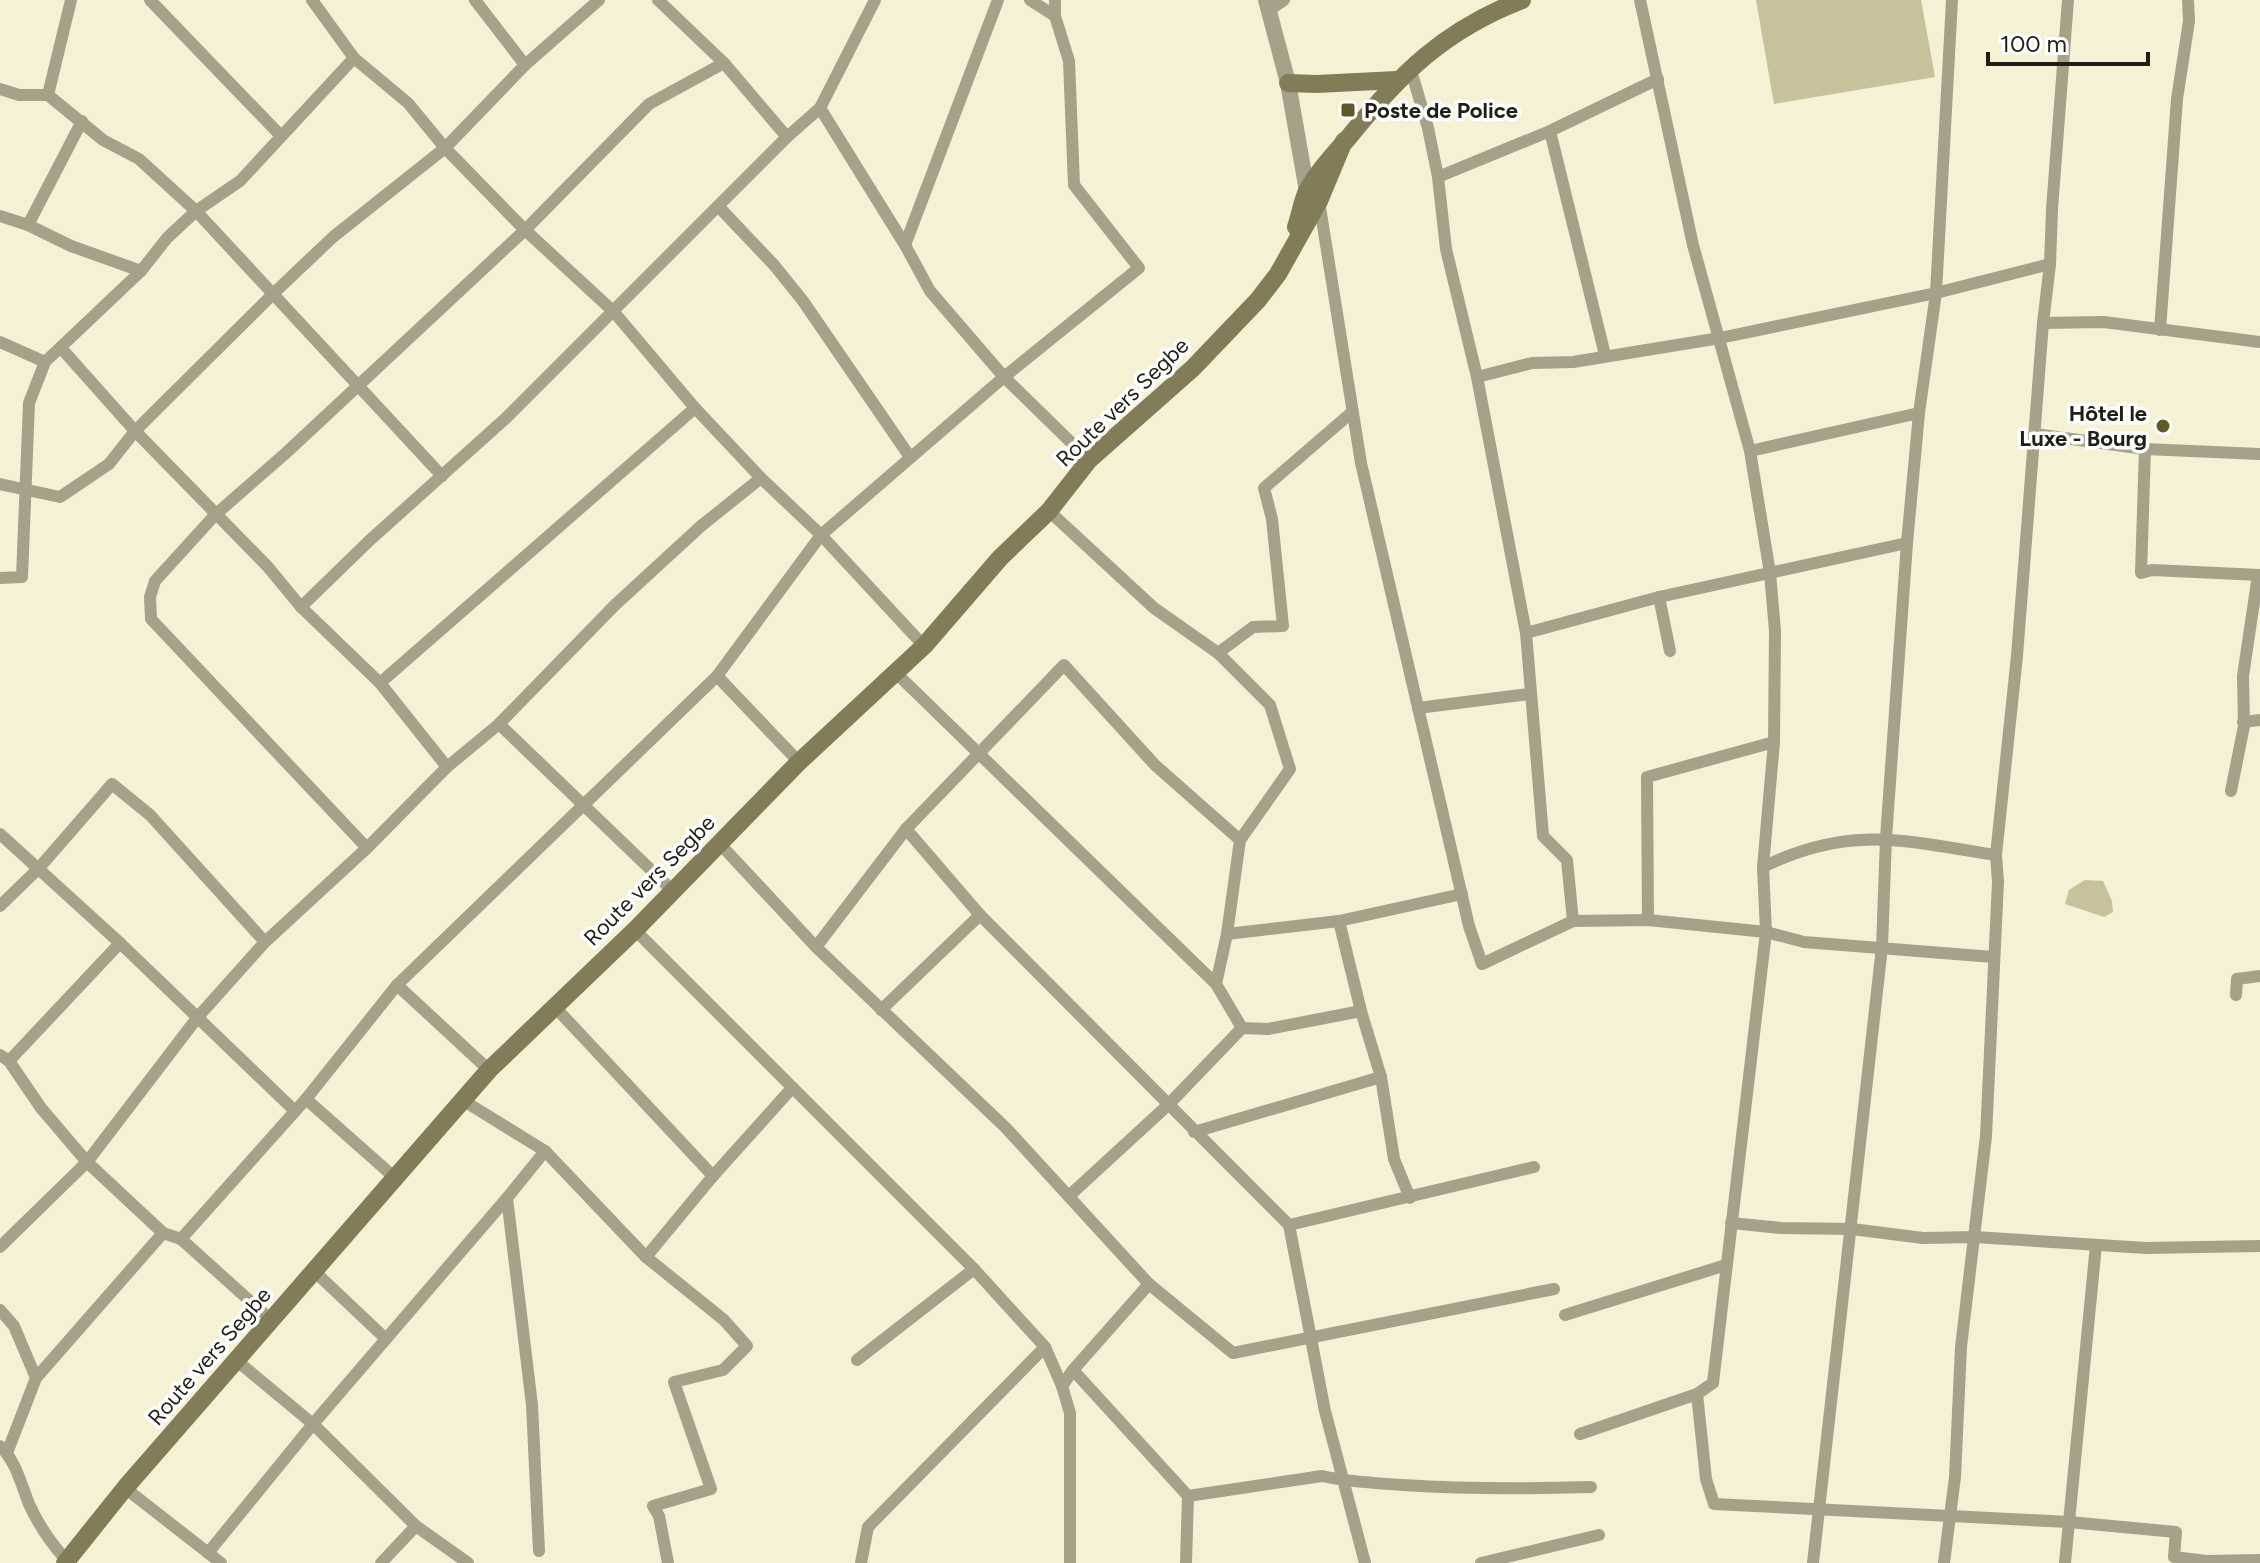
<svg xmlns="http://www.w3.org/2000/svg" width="2260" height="1563" font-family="Figtree,sans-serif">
<rect width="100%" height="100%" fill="#f4f1d4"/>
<g fill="#c7c29b">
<polygon points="1756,0 1921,0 1935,77 1774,104"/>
<polygon points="2085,880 2103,881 2112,901 2113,912 2104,917 2065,904 2069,890"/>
</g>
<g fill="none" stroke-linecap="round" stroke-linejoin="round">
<g stroke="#a5a289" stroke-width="12">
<polyline points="150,0 281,136"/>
<polyline points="312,0 354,58 408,103 445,148 525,230 614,312 695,408 761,478 821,535 924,646"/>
<polyline points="475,0 525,65"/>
<polyline points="658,0 724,63 787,137"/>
<polyline points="1030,0 1055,16"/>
<polyline points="1268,11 1284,0"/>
<polyline points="1410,67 1428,128 1438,177 1446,249 1477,377 1526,633 1543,836 1567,860 1573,921"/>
<polyline points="0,89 19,95 48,95 103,140 139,159 196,211 442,476"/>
<polyline points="48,95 71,0"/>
<polyline points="820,108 905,245 930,291 1004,377 1089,460"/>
<polyline points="82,121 28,225 71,246 141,271"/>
<polyline points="1550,131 1605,355"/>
<polyline points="1438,177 1550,131 1658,79"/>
<polyline points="1319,201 1361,463 1469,926 1482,964 1573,921 1648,920 1766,932 1804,942 1993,957"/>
<polyline points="718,206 774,265 803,301 910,457"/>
<polyline points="0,216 28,225"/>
<polyline points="905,245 998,0"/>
<polyline points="2043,323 2104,322 2260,342"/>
<polyline points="2160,330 2177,99 2189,21 2188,0"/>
<polyline points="0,342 45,362"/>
<polyline points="62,349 135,431 268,567 301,607 380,683 447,767"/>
<polyline points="1477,377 1532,363 1573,362 1720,338 1936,293 2050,264"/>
<polyline points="2035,434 2145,449 2260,454"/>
<polyline points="2145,449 2141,573 2152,570 2260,575"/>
<polyline points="1750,451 1919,413"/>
<polyline points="0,484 60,497 109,464 135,431 274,293 333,237 445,148 525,65 599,0"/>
<polyline points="1049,511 1154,608 1218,653"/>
<polyline points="0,578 22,577 29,403 45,362 141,271 167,238 196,211 240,181 354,58"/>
<polyline points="1659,597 1670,651"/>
<polyline points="301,607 370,540 506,418 787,137 820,108 875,0"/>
<polyline points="1526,633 1659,597 1907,543"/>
<polyline points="895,672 1216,984 1242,1028"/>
<polyline points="717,676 799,762"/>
<polyline points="380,683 695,408"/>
<polyline points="1418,708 1529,694"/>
<polyline points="2243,722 2260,720"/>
<polyline points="499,724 673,891"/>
<polyline points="2231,791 2244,726 2243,676 2258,575"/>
<polyline points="906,829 980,915 1289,1225 1325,1411 1365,1563"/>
<polyline points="0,834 120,943 295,1111"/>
<polyline points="1240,840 1290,769 1270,705 1218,653 1253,627 1283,626 1272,519 1264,488 1351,413"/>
<polyline points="720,844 816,947 1005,1127 1149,1284 1233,1353 1554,1289"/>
<polyline points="367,848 151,619 150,597 155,581 215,515 287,452 525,230 649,104 724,63"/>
<path d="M1763,867C1850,824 1906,841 1996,855"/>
<polyline points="0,906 39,868 112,784 150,815 265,942"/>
<polyline points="1648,920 1647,777 1774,742"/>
<polyline points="1339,921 1361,1011"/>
<polyline points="635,930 974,1269 1045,1347"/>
<polyline points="1227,934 1339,921 1462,894"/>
<polyline points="816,947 906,829 1064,665 1155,765 1240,840 1227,934 1216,984"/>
<polyline points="397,985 489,1070"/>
<polyline points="2236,995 2237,979 2260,976"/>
<polyline points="554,1006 713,1176 646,1257"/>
<polyline points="881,1010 980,915"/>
<polyline points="0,1055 9,1061 41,1108 87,1162 163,1233 181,1239 271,1320"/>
<polyline points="9,1061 120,943"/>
<polyline points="306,1099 394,1177"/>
<polyline points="464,1101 545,1151 646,1257 724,1320 747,1346 723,1370 674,1382 711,1489 653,1506 659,1516 668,1563"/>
<polyline points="1194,1132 1381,1077"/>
<polyline points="713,1176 792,1088"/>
<polyline points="1070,1195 1168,1105 1242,1028 1268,1029 1361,1011 1381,1077 1394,1159 1410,1198"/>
<polyline points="1731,1223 1781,1228 1852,1229 1923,1238 1975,1237 2146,1248 2260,1246"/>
<polyline points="1289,1225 1534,1167"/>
<polyline points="181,1239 306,1099 397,985 717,676 821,535 1004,377 1139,268 1074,185 1069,61 1055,16 1055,0"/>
<polyline points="0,1247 87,1162 197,1018 265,942 367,848 447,767 499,724 615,605 701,526 761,478"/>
<polyline points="315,1272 386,1339"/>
<polyline points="0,1310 14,1326 36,1378"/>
<polyline points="1565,1315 1726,1265"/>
<polyline points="236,1360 313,1424 416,1526 468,1563"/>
<polyline points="857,1360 974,1269"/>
<path d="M1073,1370L1188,1496L1322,1476C1348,1482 1375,1483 1403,1485C1465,1489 1528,1489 1591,1487"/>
<polyline points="1697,1394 1706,1479 1714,1504 2069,1522 2176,1532 2174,1557 2206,1561 2260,1560"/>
<polyline points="1580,1434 1697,1394 1713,1383 1766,932 1763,867 1774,742 1775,631 1770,573 1750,451 1693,245 1640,0"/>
<path d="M0,1446C16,1461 21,1484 29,1504C39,1526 52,1545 69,1563"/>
<polyline points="7,1453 36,1378 163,1233"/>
<polyline points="125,1488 221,1563"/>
<polyline points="539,1551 532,1405 507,1198 545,1151"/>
<polyline points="208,1553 313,1424 507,1198"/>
<polyline points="381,1563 416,1526"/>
<polyline points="861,1563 868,1527 1045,1347 1062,1386"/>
<polyline points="1070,1563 1070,1413 1062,1386 1073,1370 1149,1284"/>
<polyline points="1186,1563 1188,1496"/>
<polyline points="1481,1563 1599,1535"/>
<polyline points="1813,1563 1882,947 1886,838 1907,543 1919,413 1936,293 1952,0"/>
<polyline points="1944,1563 1955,1477 1961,1347 1986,1136 1998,882 1996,855 2017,656 2043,323 2050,264 2052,209 2068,0"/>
<polyline points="2065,1563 2096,1245"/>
</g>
<polyline stroke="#a5a289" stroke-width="16" points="1266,0 1288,83 1307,191"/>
<g stroke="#827d58" stroke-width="18">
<polyline points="1288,83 1317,84 1397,80"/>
<path d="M1296,227C1300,215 1302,202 1307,191C1317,172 1335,153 1349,137C1400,74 1444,30 1522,0"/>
<polyline points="65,1563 125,1488 489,1070 635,930 799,762 924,646 1000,558 1049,511 1089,460 1193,368 1258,300 1278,274 1319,201 1344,141"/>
</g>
</g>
<g fill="#615a27" stroke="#fff" stroke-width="3">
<rect x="1340" y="102" width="16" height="16" rx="4"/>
<circle cx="2163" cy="426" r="8"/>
</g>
<g text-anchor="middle" stroke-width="7" stroke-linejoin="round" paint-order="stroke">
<g font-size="22" font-weight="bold" fill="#201f15" stroke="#fff" text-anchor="start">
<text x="1364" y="118">Poste de Police</text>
<text x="2147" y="421" text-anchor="end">Hôtel le<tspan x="2147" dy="25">Luxe - Bourg</tspan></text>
</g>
<g font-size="22" fill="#201f15" stroke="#fff">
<text transform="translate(1122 402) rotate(-44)" y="8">Route vers Segbe</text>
<text transform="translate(649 880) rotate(-45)" y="8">Route vers Segbe</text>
<text transform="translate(209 1356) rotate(-49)" y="8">Route vers Segbe</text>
</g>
</g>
<path d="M1988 52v12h160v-12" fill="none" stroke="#201f15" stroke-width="4"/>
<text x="2000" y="52" font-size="24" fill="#201f15" stroke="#ffffff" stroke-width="6" paint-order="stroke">100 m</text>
</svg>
